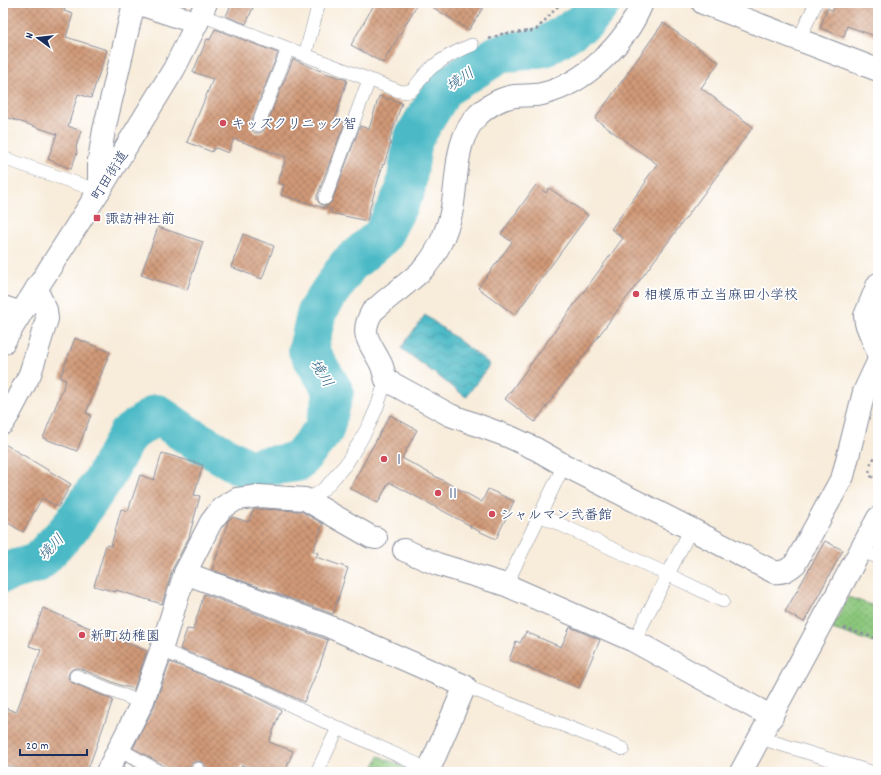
<svg xmlns="http://www.w3.org/2000/svg" width="881" height="775" font-family="Dekko,'Klee One',sans-serif">
<defs>
<pattern id="grass-dots" width="8" height="8" patternUnits="userSpaceOnUse"><rect width="8" height="8" fill="#8bc67b"/><path d="M2 2h.1M6 6h.1" fill="none" stroke="#71a168" stroke-width="1.8" stroke-linecap="round"/></pattern>
<pattern id="water-waves" width="16" height="10" patternUnits="userSpaceOnUse"><rect width="16" height="10" fill="#4cbac6"/><path d="M0 5q4-4 8 0t8 0" fill="none" stroke="#3e98a4"/></pattern>
<pattern id="building-cross-hatch" width="8" height="8" patternUnits="userSpaceOnUse"><rect width="8" height="8" fill="#d09977"/><path d="M0 0l8 8M0 8l8-8" fill="none" stroke="#a87d65"/></pattern>
</defs>
<rect width="100%" height="100%" fill="#fff"/>
<filter id="ink" filterUnits="userSpaceOnUse"><feTurbulence type="fractalNoise" baseFrequency=".025" numOctaves="2"/><feDisplacementMap in="SourceGraphic" scale="8" xChannelSelector="R" yChannelSelector="G"/><feConvolveMatrix kernelMatrix="1 2 1 2 8 2 1 2 1" color-interpolation-filters="sRGB"/></filter>
<filter id="wash" filterUnits="userSpaceOnUse"><feTurbulence type="fractalNoise" baseFrequency=".012" numOctaves="4" result="noise"/><feDisplacementMap in="SourceGraphic" scale="16" xChannelSelector="R" yChannelSelector="G"/><feGaussianBlur stdDeviation="0.9" result="paint"/><feColorMatrix in="noise" values="0 0 0 0 0 0 0 0 0 0 0 0 0 0 0 0 0 1.4 0 .05"/><feComposite in="paint" operator="in"/></filter>
<g filter="url(#wash)">
<rect width="100%" height="100%" fill="#f8ecda"/>
<g fill="url(#grass-dots)" stroke="#537a6c">
<polygon points="848,597 878,607 878,644 832,629"/>
<polygon points="379,756 413,771 413,772 371,772"/>
</g>
<polygon fill="url(#water-waves)" stroke="#347492" points="425,315 490,364 466,397 401,348"/>
<g fill="none" stroke-linecap="round" stroke-linejoin="round">
<polyline stroke="#4cbac6" stroke-width="40" points="3,573 37,563 70,528 105,477 127,435 157,414 189,436 247,469 297,462 324,430 334,392 308,350 317,311 348,265 382,236 405,191 413,139 444,88 499,54 544,47 587,20 601,3"/>
</g>
<g id="blocks">
<g fill="url(#building-cross-hatch)">
<polygon points="3,3 67,3 64,11 73,14 66,37 107,50 91,98 78,94 68,126 81,131 76,147 77,153 71,169 48,159 57,134 3,116"/>
<polygon points="232,3 255,3 246,24 226,16"/>
<polygon points="375,3 418,3 383,63 351,45"/>
<polygon points="426,3 486,3 469,30"/>
<polygon points="836,3 878,3 878,37 847,26 844,37 820,28 827,8 833,11"/>
<polygon points="663,23 719,62 701,88 753,127 535,422 505,399 623,238 611,229 646,182 645,181 657,164 595,119"/>
<polygon points="215,29 278,53 251,122 250,126 252,130 255,133 260,133 263,131 265,128 293,59 325,73 347,80 335,120 345,122 317,196 317,199 319,203 322,205 327,206 330,204 332,201 360,126 369,129 379,96 402,103 389,141 391,142 384,165 383,164 371,204 367,221 331,213 332,210 281,195 284,185 278,183 286,157 234,139 228,153 216,148 215,149 214,148 212,152 187,142 213,79 193,72 207,39 210,40"/>
<polygon points="536,185 546,193 549,188 588,215 515,315 478,288 512,242 501,234"/>
<polygon points="158,227 203,242 187,290 141,275"/>
<polygon points="243,234 274,246 262,279 231,267"/>
<polygon points="75,338 110,352 86,413 91,415 77,451 43,438 66,380 60,378"/>
<polygon points="390,415 417,430 402,458 482,502 488,489 514,501 496,539 470,527 471,526 389,482 378,503 350,488"/>
<polygon points="3,443 71,484 58,507 42,498 23,532 3,520"/>
<polygon points="162,453 203,465 194,495 200,496 189,537 173,568 162,604 116,590 116,592 94,586 106,545 111,546 121,509 128,511 140,475 154,480"/>
<polygon points="254,509 259,509 301,511 323,524 313,551 318,553 316,557 348,568 333,614 212,570 228,521 232,517 248,522"/>
<polygon points="825,541 843,550 804,622 785,612"/>
<polygon points="204,594 328,640 320,665 304,702 254,679 180,649 187,629 193,630"/>
<polygon points="43,608 90,628 147,651 134,689 120,685 79,668 75,668 71,670 69,673 68,677 70,681 73,683 113,700 87,772 26,772 3,764 3,707 16,712 41,650 29,646"/>
<polygon points="570,627 600,640 579,688 509,660 516,641 520,643 526,632 561,647"/>
<polygon points="170,662 248,693 281,710 269,742 293,751 285,772 260,772 242,765 239,772 205,772 206,768 204,764 201,762 197,761 192,763 190,766 189,772 167,772 166,768 163,765 133,748 154,707"/>
<polygon points="126,762 143,772 121,772"/>
</g>
</g>
</g>
<g filter="url(#ink)">
<use href="#blocks" fill-opacity="0" stroke="#8a8e9c" stroke-width="1"/>
<g fill="none" stroke-linecap="round" stroke-linejoin="round">
<defs>
<g id="lane">
<path d="M201,15L399,91C404,92 408,92 411,90C417,86 421,78 426,73C438,60 455,52 472,45"/>
<polyline points="799,39 816,3"/>
<polyline points="305,55 319,3"/>
<polyline points="258,125 288,49"/>
<polyline points="3,158 99,191"/>
<polyline points="325,198 369,80"/>
<polyline points="305,499 317,494 326,487 346,464 359,443 370,423 377,407 386,380"/>
<polyline points="540,515 669,575 723,601"/>
<polyline points="860,551 878,557"/>
<polyline points="506,585 564,465"/>
<polyline points="634,641 691,529"/>
<polyline points="161,650 251,686 338,728 434,772"/>
<polyline points="76,676 142,703"/>
<polyline points="465,686 623,749"/>
<polyline points="760,738 871,772"/>
<polyline points="119,749 159,772"/>
<polyline points="197,772 198,769"/>
<polyline points="317,772 338,728"/>
</g>
<g id="street">
<polyline points="137,3 197,23"/>
<path d="M642,3C626,43 585,84 542,94C533,96 525,95 515,96C500,98 489,105 478,115C449,145 461,191 447,227C443,240 434,257 425,267C418,275 408,282 400,289C390,296 381,304 372,312C359,335 370,342 380,362C383,367 384,374 386,380L450,415L510,437L536,449L564,465L691,529L774,572C783,573 788,570 795,564L843,476L864,392L878,362V357"/>
<polyline points="703,3 878,70"/>
<polyline points="99,191 99,160 104,130 134,3"/>
<polyline points="878,284 865,316 866,323 878,353"/>
<polyline points="3,307 21,313"/>
<polyline points="3,423 10,412 30,374 47,319 46,310 36,289"/>
<polyline points="404,550 437,564 506,585 634,641 772,717"/>
<polyline points="185,573 328,626 465,686 428,772"/>
<polyline points="107,772 142,703 161,650 185,573 211,522 222,508 237,499 259,496 305,499 371,537 376,538"/>
<polyline points="741,772 878,518"/>
</g>
<polyline id="primary" points="3,343 21,313 99,191 174,69 197,23 206,3"/>
</defs>
<use href="#lane" stroke="#8a8e9c" stroke-width="14"/>
<use href="#street" stroke="#8a8e9c" stroke-width="24"/>
<use href="#primary" stroke="#8a8e9c" stroke-width="24"/>
<g stroke="#8a8e9c" stroke-width="2.5" stroke-dasharray="3 3" stroke-linecap="butt">
<polyline points="489,39 502,34 532,31 536,30 561,3"/>
<polyline points="870,465 878,452"/>
<polyline points="869,470 871,476 878,481"/>
<polyline points="844,628 878,639"/>
</g>
<use href="#lane" stroke="#fff" stroke-width="13"/>
<use href="#street" stroke="#fff" stroke-width="22"/>
<use href="#primary" stroke="#fff" stroke-width="22"/>
</g>
</g>
<g fill="#d1495b" stroke="#fff" stroke-width="1.5">
<circle cx="223" cy="123" r="4"/>
<rect x="93" y="214" width="8" height="8" rx="2"/>
<circle cx="636" cy="294" r="4"/>
<circle cx="384" cy="459" r="4"/>
<circle cx="438" cy="493" r="4"/>
<circle cx="492" cy="514" r="4"/>
<circle cx="82" cy="635" r="4"/>
</g>
<g text-anchor="middle" stroke-width="3.5" stroke-linejoin="round" paint-order="stroke">
<g font-size="14" fill="#1b2f5e" stroke="#fff" text-anchor="start">
<text x="231" y="128">キッズクリニック智</text>
<text x="105" y="223">諏訪神社前</text>
<text x="644" y="299">相模原市立当麻田小学校</text>
<text x="392" y="464">Ⅰ</text>
<text x="446" y="498">Ⅱ</text>
<text x="500" y="519">シャルマン弐番館</text>
<text x="90" y="640">新町幼稚園</text>
</g>
<g font-size="14" fill="#1b2f5e" stroke="#fff">
<text transform="translate(109 175) rotate(-58)" y="5">町田街道</text>
</g>
<g font-size="15" font-style="italic" fill="#2c6082" stroke="#fff">
<text transform="translate(460 79) rotate(-34)" y="5">境川</text>
<text transform="translate(322 373) rotate(59)" y="5">境川</text>
<text transform="translate(51 547) rotate(-46)" y="5">境川</text>
</g>
</g>
<rect width="881" height="775" fill="none" stroke="#fff" stroke-width="16"/>
<g transform="translate(38 38) rotate(285)" stroke="#ffffff" stroke-width="3" paint-order="stroke">
<path d="M0-3L7 15L0 10L-7 15Z" fill="#1b2f5e"/>
<text y="-6" font-size="11" font-weight="bold" text-anchor="middle" fill="#1b2f5e">N</text>
</g>
<path d="M20 749v6h67v-6" fill="none" stroke="#1b2f5e" stroke-width="2"/>
<text x="26" y="749" font-size="12" fill="#1b2f5e" stroke="#ffffff" stroke-width="3" paint-order="stroke">20 m</text>
</svg>
